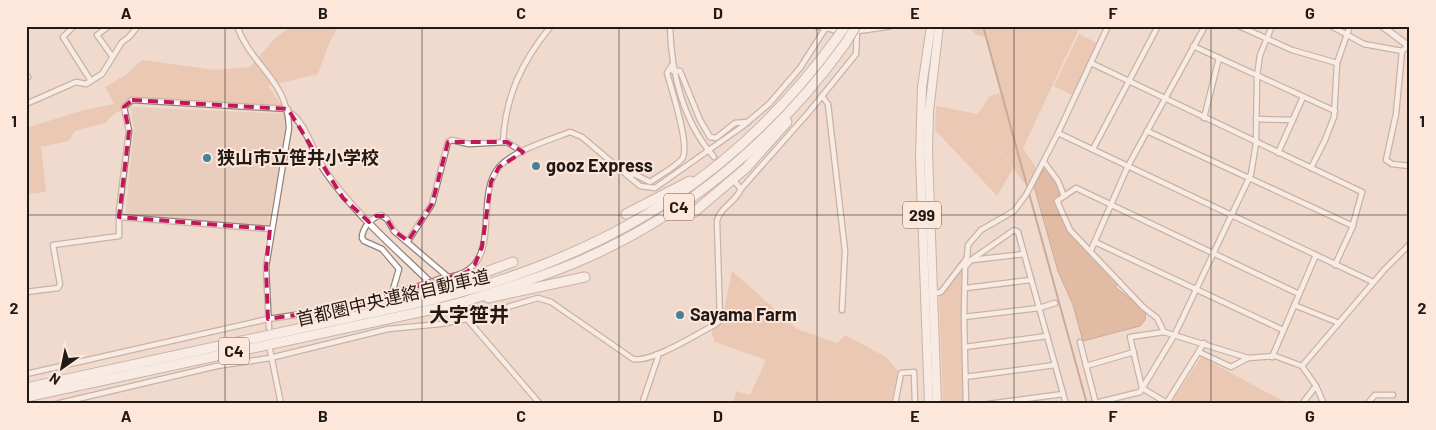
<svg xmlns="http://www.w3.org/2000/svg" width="1436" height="430" font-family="Barlow,'Noto Sans JP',sans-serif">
<rect width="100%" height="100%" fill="#f0dace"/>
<polygon fill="#eacebd" points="130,107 289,114 268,225 125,220 134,128"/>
<g fill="#e5b192">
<polygon points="292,26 338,26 329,44 318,74 268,86 282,106 130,102 127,109 115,113 105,123 75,131 69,141 41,147 46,192 26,194 26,128 84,110 114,104 105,87 127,74 142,60 215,70 250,67 275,38"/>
<path d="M972,26H1074L1079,29L1023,148C1032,164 1041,164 1031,183L1023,182L987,131L1013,169L997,196L935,130L936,106L978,114L990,96L1000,93L1002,100L1003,99L987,37L976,35L972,30Z"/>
<polygon points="1079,34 1097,43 1072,95 1054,86"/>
<polygon points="963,267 961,317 964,402 943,404 939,298"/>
<polygon points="732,271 797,329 837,343 845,335 886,357 898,371 891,404 733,404 736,391 750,395 766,360 715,342 711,331 722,320"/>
<polygon points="1201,357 1289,404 1170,404"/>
</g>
<polygon fill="#cf9471" stroke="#9b6f55" points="1045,167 1056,183 1061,195 1054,201 1069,233 1119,283 1115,287 1146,311 1145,320 1140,326 1083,341 1073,305 1058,271 1034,186"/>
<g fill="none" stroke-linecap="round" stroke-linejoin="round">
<polyline stroke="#9b6f55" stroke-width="2" points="983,26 1087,404"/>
<defs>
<g id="minor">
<polyline points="74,26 63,37 91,81"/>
<polyline points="109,26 97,35 112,56"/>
<path d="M237,26C251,66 288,80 289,128L266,267L269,328"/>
<path d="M670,26C671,72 683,122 714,157"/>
<polyline points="815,26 835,30 837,26"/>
<polyline points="1239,26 1292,50 1337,63"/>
<polyline points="1331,26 1364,44 1402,51 1410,44"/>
<polyline points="1193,46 1335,111"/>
<polyline points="1402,51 1396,114 1386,160 1392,164 1410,166"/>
<polyline points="1091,63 1362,192 1352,228 1335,265"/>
<polyline points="673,71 680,71 700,120 710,137 716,138 735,123 748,122"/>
<polyline points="26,78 28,77"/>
<polyline points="822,96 828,104 845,251 842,310"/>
<polyline points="26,104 76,82 86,84 102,74 122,42 129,37 138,26"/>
<polyline points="1204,118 1219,58"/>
<polyline points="1256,119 1293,120"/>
<polyline points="1147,131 1353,226"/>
<polyline points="1058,133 1373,282"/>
<path d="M503,142C505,97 522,61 551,26"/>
<polyline points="1093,149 1158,26"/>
<polyline points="1278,153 1303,97"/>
<polyline points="1044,162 1058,181 1064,196"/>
<polyline points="1311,168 1325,140 1334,117 1337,63 1350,26"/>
<path d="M629,176L634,174L650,182C660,175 674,168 682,159C691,147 671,88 667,73L672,65"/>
<polyline points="736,183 741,189"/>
<polyline points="119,217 270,229"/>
<polyline points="408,241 432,204 448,142 452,140 469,144 507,142 523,152"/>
<polyline points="1095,242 1283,330"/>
<polyline points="1091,250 1128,166 1205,26"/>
<polyline points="972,260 1024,254"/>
<path d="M439,279C448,277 461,276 468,270C498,250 476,194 499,167C513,151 549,140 570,132L582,137L640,186L655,188L743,126L769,104L800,68L825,29"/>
<polyline points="966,288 1031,280"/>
<polyline points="26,292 58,288 60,284 53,245 119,236 119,211 129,131 124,107 132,100 288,109"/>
<path d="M392,293L399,269L382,249L364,241L362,238C362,228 371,218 381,215L387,219L394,231L448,277"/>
<polyline points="933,294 941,292 967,258 968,245 981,230 1014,211 1026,195 1058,133 1108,26"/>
<polyline points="1294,305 1339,323"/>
<polyline points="964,317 1039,308 1055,303"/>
<polyline points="467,319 540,404"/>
<polyline points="1164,332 1157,318 1143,307 1070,230 1057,201 1076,188 1299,294"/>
<polyline points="1080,342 1096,404"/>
<polyline points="965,347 1047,336"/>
<polyline points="270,350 281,404"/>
<polyline points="1199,352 1231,367 1248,358 1275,356 1302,366 1316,386 1324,404"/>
<polyline points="1272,357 1316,255"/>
<polyline points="1086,366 1134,352"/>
<polyline points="1302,366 1385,269 1410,244"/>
<polyline points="26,374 268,319 336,309 422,285"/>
<polyline points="965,377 1055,365"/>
<polyline points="1167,403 1142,388 1130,337 1164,332 1248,358"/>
<path d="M56,404L217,366L270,358L388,329L440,324L467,319L538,298L551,302L633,359C652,363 697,334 716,324L720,320L717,221C720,207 735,203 741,189L809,112L856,54L857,31"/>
<polyline points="642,404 658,357 657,354"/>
<polyline points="895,404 901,373 914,372 915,404"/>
<polyline points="966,404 964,317 965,267 971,260 1014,230 1018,232 1066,404"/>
<polyline points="988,404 1063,394"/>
<polyline points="1091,404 1140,392 1175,334 1251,174 1256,143 1257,76 1260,55 1272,26"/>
<polyline points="1166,404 1204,343"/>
<polyline points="1302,404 1316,386"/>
<polyline points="1367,404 1375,395 1393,395"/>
</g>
<g id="tertiary">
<polyline points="1382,26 1410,47"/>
<polyline points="835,30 862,30 889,26"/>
<path d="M289,113C304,119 315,157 325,171C356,216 400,252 439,291"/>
<polyline points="451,303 467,319"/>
</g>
<g id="trunk">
<polyline points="929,404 920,156 922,87 931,26"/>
<polyline points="937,404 928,152 929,111 939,26"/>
</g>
<g id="motorway">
<polyline points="693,213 746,168 787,122"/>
<polyline points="626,214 690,181"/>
<polyline points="450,285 513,262"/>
<path d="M458,293C617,249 739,173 837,38"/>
<polyline points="488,298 585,277"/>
<path d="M466,301C505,288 546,276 584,259C689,213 778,137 845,44"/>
<polyline points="391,304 427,292"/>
<polyline points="26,388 435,299"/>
<polyline points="26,397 443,307"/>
</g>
</defs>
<use href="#minor" stroke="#958277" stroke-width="7"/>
<use href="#tertiary" stroke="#958277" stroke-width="8"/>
<use href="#trunk" stroke="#958277" stroke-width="10"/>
<use href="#motorway" stroke="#958277" stroke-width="11"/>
<use href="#minor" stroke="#fff" stroke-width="4.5"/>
<use href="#tertiary" stroke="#fff" stroke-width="5.5"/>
<use href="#trunk" stroke="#fff" stroke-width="8"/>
<use href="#motorway" stroke="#fff" stroke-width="9"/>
<defs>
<polyline id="minor-bridge" points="422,285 439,279"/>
<g id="motorway-bridge">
<polyline points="837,38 845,26"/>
<polyline points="845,44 856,26"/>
<polyline points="427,292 450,285"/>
<polyline points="435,299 458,293"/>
<polyline points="443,307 466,301"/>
</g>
</defs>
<use href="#minor-bridge" stroke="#958277" stroke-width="7" stroke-linecap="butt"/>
<use href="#motorway-bridge" stroke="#958277" stroke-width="11" stroke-linecap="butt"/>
<use href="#minor-bridge" stroke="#fff" stroke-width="4.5"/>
<use href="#motorway-bridge" stroke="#fff" stroke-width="9"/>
</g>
<path d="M0 0H1436V430H0ZM132,100L288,109L343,198L369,222L376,216H385L394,231L408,241L432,204L448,142H507L523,152L499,167L491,182L482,247L475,264L467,272L336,309L268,319L266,267L270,229L119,217L129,131L124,107Z" fill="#f0dace" fill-opacity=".55" fill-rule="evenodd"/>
<path fill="none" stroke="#c2185b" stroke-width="4" stroke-dasharray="10 6" stroke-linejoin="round" d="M132,100L288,109L343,198L369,222L376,216H385L394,231L408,241L432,204L448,142H507L523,152L499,167L491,182L482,247L475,264L467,272L336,309L268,319L266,267L270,229L119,217L129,131L124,107Z"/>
<path fill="none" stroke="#211915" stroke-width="1" stroke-opacity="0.55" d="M225,26V404M422,26V404M619,26V404M817,26V404M1014,26V404M1211,26V404M26,215H1410"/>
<g fill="#458498" stroke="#fde7db" stroke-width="2">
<circle cx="207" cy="158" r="5"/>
<circle cx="536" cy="166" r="5"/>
<circle cx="680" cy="315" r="5"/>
</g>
<g text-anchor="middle" stroke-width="4" stroke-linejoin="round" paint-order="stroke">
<g fill="#fde7db" stroke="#635750" stroke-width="1">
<rect x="664" y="193.5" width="30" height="27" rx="4"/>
<rect x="903" y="201.5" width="38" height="27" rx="4"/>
<rect x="219" y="337.5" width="30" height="27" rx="4"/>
</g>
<g font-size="16" font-weight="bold" fill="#211915">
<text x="679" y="213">C4</text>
<text x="922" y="221">299</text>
<text x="234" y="357">C4</text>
</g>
<g font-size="18" font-weight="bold" fill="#211915" stroke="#fde7db" text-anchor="start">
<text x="217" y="164">狭山市立笹井小学校</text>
<text x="546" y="172">gooz Express</text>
<text x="690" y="321">Sayama Farm</text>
</g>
<g font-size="18" fill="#211915" stroke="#fde7db">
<text transform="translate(393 298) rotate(-13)" y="6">首都圏中央連絡自動車道</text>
</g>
<g font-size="20" font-weight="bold" fill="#211915" stroke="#fde7db">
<text x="469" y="322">大字笹井</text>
</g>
</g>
<rect width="1436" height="430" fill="none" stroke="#fde7db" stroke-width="55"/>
<g transform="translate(62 368) rotate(213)" stroke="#fde7db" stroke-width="4" paint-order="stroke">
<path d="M0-4L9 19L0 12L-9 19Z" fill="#211915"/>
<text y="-8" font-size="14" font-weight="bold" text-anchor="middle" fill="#211915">N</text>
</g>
<rect x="28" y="28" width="1380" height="374" fill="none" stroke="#211915" stroke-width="2"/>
<g font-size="16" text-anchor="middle" font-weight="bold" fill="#211915">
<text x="126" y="19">A</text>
<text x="323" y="19">B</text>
<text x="521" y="19">C</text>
<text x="718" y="19">D</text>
<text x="915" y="19">E</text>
<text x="1113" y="19">F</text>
<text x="1310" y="19">G</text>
<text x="14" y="127">1</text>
<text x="1422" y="127">1</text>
<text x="14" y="314">2</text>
<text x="1422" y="314">2</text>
<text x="126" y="422">A</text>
<text x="323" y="422">B</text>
<text x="521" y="422">C</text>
<text x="718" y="422">D</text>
<text x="915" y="422">E</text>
<text x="1113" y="422">F</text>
<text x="1310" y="422">G</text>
</g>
</svg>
